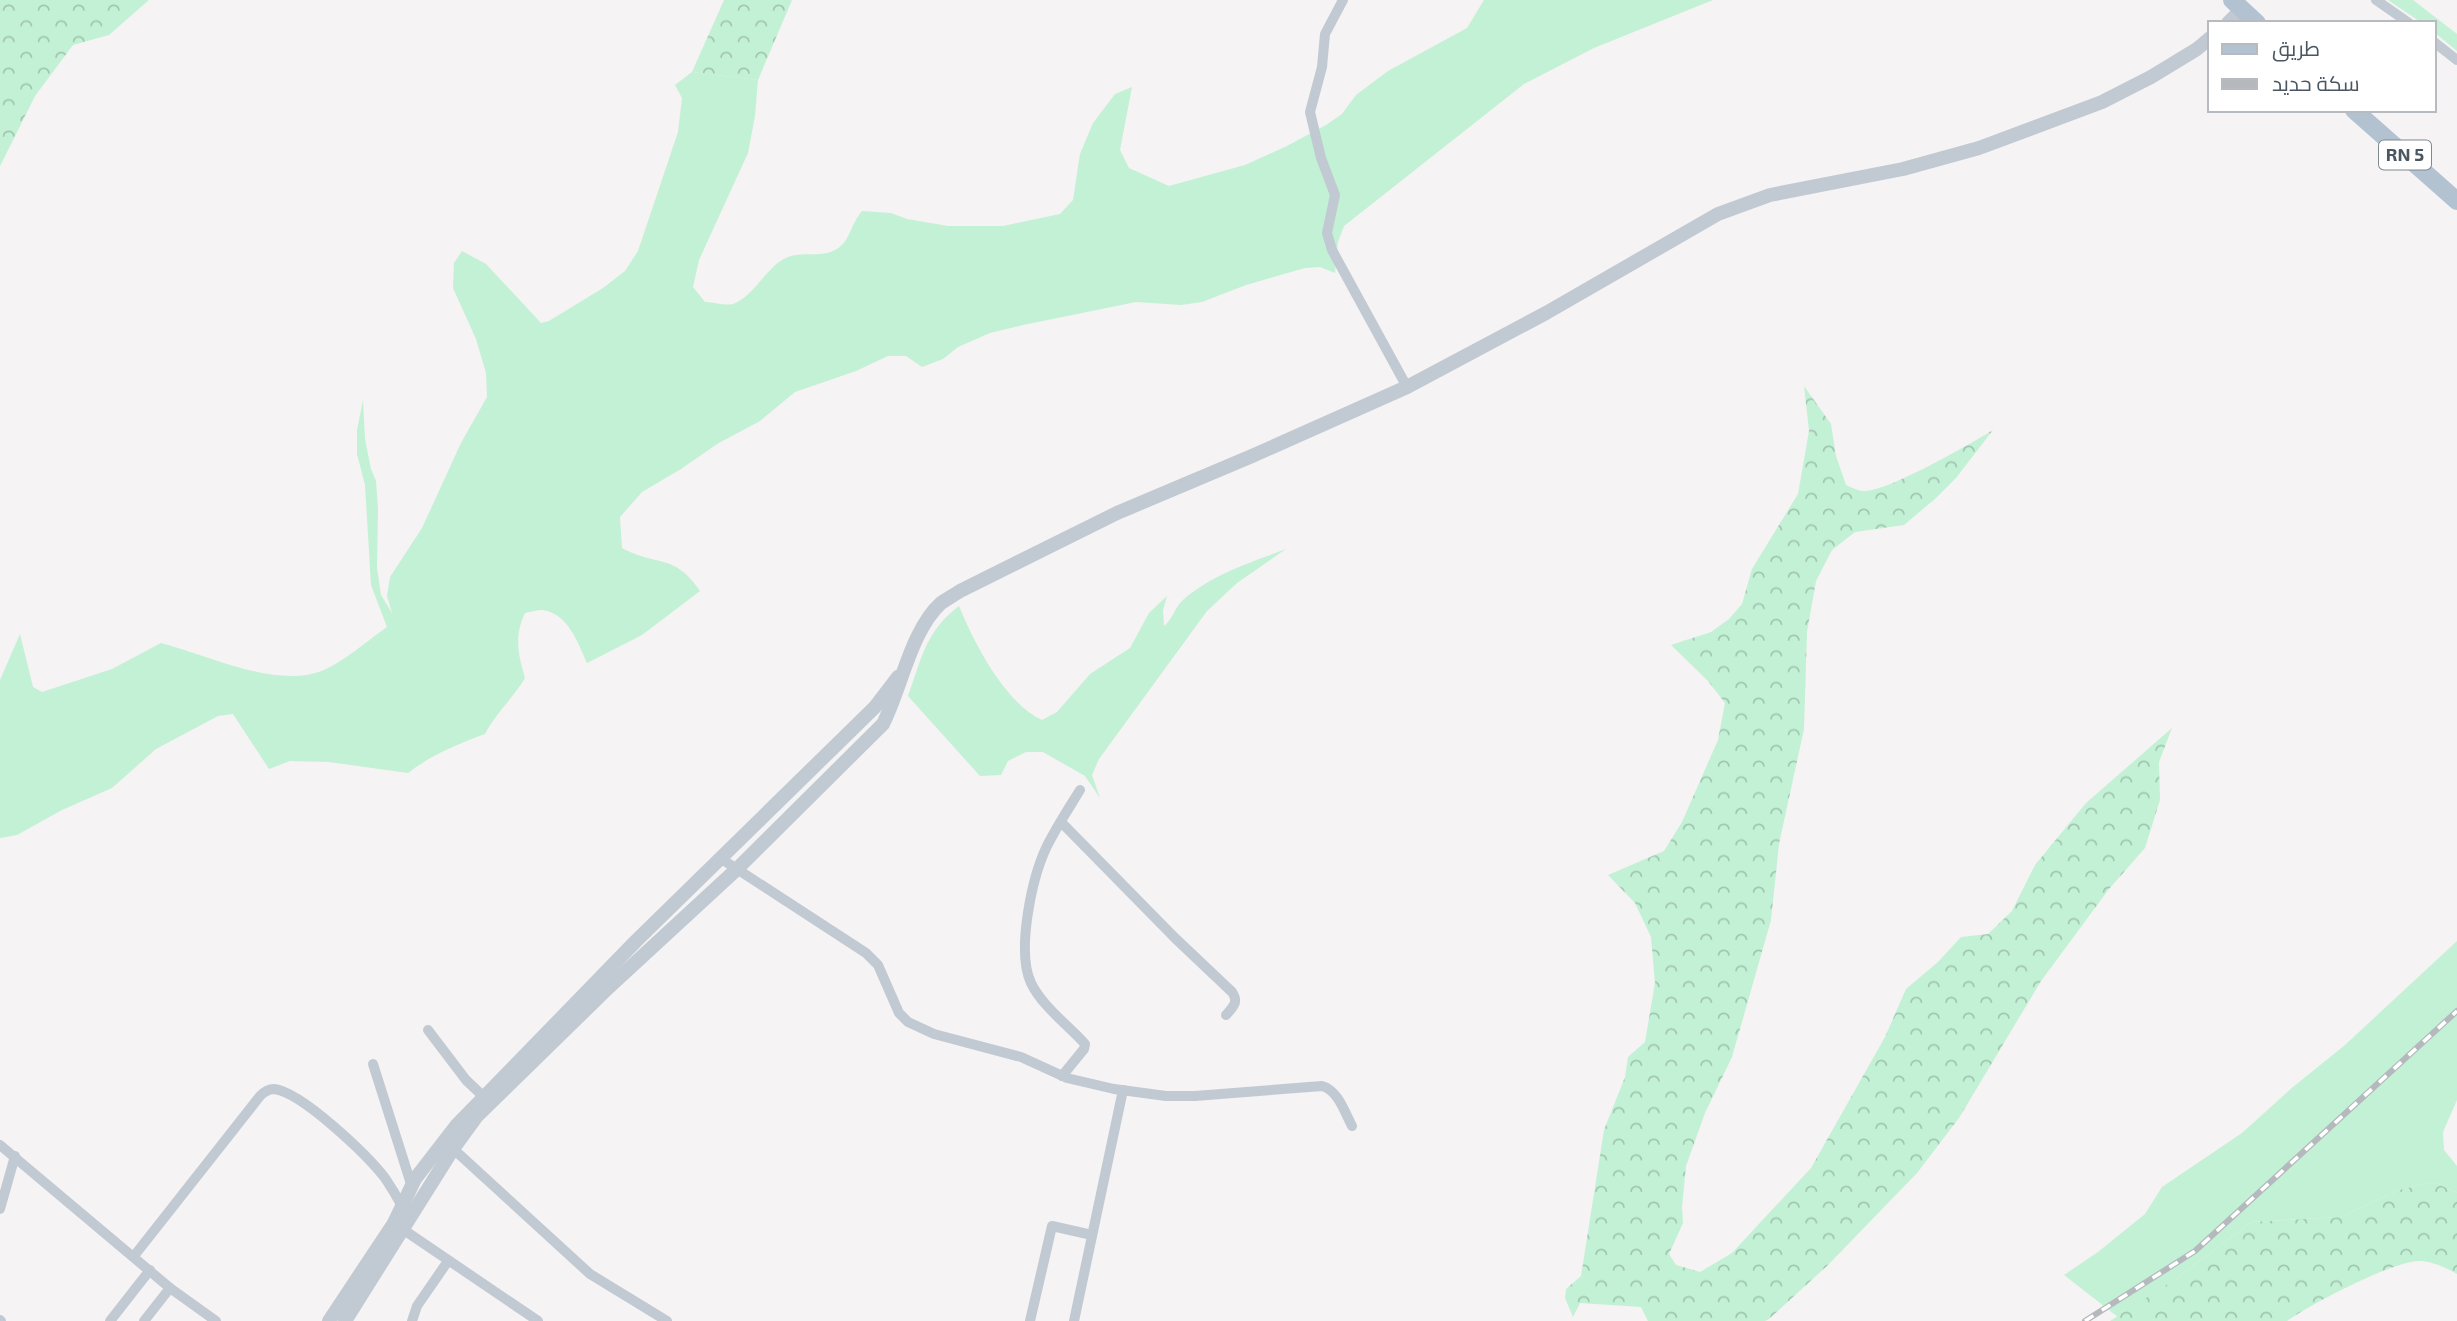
<svg xmlns="http://www.w3.org/2000/svg" width="2457" height="1321" font-family="'Exo 2',Cairo,sans-serif">
<defs>
<pattern id="forest-crowns" width="20" height="18" patternUnits="userSpaceOnUse" patternTransform="scale(1.75)"><rect width="20" height="18" fill="#c3f1d5"/><path d="M2 6a3 3 0 1 1 6 0M12 15a3 3 0 1 1 6 0" fill="none" stroke="#a0c6b0"/></pattern>
</defs>
<rect width="100%" height="100%" fill="#f5f3f3"/>
<g fill="#c3f1d5">
<path d="M1484,0H1713L1594,48L1524,84L1344,226L1338,242L1335,273L1320,267L1305,268L1246,285L1202,302L1181,305L1136,302L1023,325L990,333L958,347L943,359L922,367L906,356H888L856,371L795,392L760,421L717,444L681,469L642,492L620,517L622,548C657,567 675,553 700,591L642,635L587,663C578,643 568,613 542,610C537,610 530,612 525,613C514,636 518,654 525,678C513,698 496,713 485,734C458,744 431,755 408,773L329,762L290,761L269,769L233,714L218,716L156,749L112,788L62,810L17,835L0,838V680L20,634L33,687L42,692L112,669L161,643C208,655 277,690 324,670C345,661 368,640 387,627L371,585L365,485L357,454V430L363,400L365,439L371,469L376,481L378,509L377,568L381,595L392,613L387,596L390,577L422,528L461,443L487,397L486,373L476,339L453,288L454,263L462,251L486,264L541,323L549,321L603,288L625,271L638,251L678,132L682,98L675,85L692,72L758,80L755,116L748,153L699,260L693,287L705,302C713,302 725,306 733,304C755,297 768,262 791,256C811,251 827,260 843,244C850,236 853,221 862,211L891,213L907,219L948,226H1003L1060,214L1073,200L1080,154L1093,123L1115,94L1132,87L1120,150L1129,168L1169,186L1245,165L1285,147L1326,125L1342,114L1356,95L1388,71L1467,28Z"/>
<polygon points="2388,0 2413,0 2457,34 2457,51 2434,32 2434,23 2422,23"/>
<path d="M1286,549L1237,583L1207,611L1099,759L1092,775L1100,798L1085,776L1043,752H1026L1008,761L1001,775L980,776L908,696C922,658 925,632 959,606C974,643 1005,703 1042,720L1057,712L1090,674L1130,648L1149,613L1167,596L1163,610L1164,626C1173,619 1175,607 1183,600C1211,575 1252,562 1286,549Z"/>
<polygon points="2457,941 2457,1100 2443,1132 2444,1150 2457,1166 2457,1193 2434,1182 2399,1190 2340,1217 2251,1222 2177,1278 2118,1317 2064,1275 2098,1252 2145,1214 2162,1187 2242,1133 2293,1087 2345,1045"/>
</g>
<g fill="url(#forest-crowns)">
<polygon points="0,0 149,0 109,35 73,45 35,96 0,166"/>
<polygon points="724,0 792,0 758,80 692,72"/>
<path d="M1804,386L1831,424L1836,456L1846,485C1851,487 1857,490 1862,491C1884,494 1970,444 1993,430L1956,478L1936,498L1904,525L1855,532L1832,550L1816,581L1807,632L1804,729L1779,844L1771,920L1732,1057L1705,1113L1686,1166L1682,1207L1683,1223L1669,1254L1676,1265L1700,1272L1732,1253L1811,1168L1885,1037L1906,989L1938,962L1961,937L1988,934L2012,911L2035,865L2086,803L2172,728L2159,762L2160,800L2145,848L2109,889L2041,981L1959,1118L1917,1173L1827,1266L1769,1319L1765,1321H1648L1641,1307L1580,1303L1573,1317L1565,1298L1566,1289L1581,1276L1604,1130L1625,1077L1628,1057L1645,1042L1655,983L1651,937L1635,903L1608,875L1664,851L1682,822L1718,740L1725,703L1708,681L1671,645L1711,632L1729,619L1742,604L1752,569L1798,494L1809,431Z"/>
<path d="M2434,1182L2457,1193V1274C2447,1268 2433,1262 2421,1261C2396,1259 2309,1305 2287,1321H2110L2177,1278L2251,1222L2340,1217L2399,1190Z"/>
</g>
<g fill="none" stroke-linecap="round" stroke-linejoin="round">
<g stroke="#c1cad2" stroke-width="10">
<polyline points="1343,0 1325,34 1322,67 1310,112 1321,158 1335,195 1327,233 1332,250 1407,387"/>
<polyline points="2376,0 2409,23"/>
<polyline points="2434,42 2457,60"/>
<path d="M1061,822L1175,938L1232,992C1239,1002 1233,1007 1226,1015"/>
<path d="M720,858L866,953L878,965L899,1013L908,1022L934,1034L1021,1057L1067,1078L1114,1089L1166,1096H1195L1322,1086C1338,1090 1345,1113 1352,1126"/>
<polyline points="428,1030 466,1080 484,1097"/>
<polyline points="373,1064 412,1187"/>
<path d="M1062,1076L1084,1049L1085,1044C1068,1025 1042,1006 1031,983C1016,951 1032,877 1047,846C1057,826 1069,808 1080,790"/>
<polyline points="0,1145 170,1288 216,1321"/>
<polyline points="449,1145 590,1274 667,1321"/>
<polyline points="0,1209 15,1156"/>
<polyline points="398,1226 538,1321"/>
<path d="M134,1256L260,1096C264,1092 268,1089 274,1089C302,1092 368,1156 385,1178C391,1187 397,1197 402,1206"/>
<polyline points="0,1320 1,1321"/>
<polyline points="110,1321 150,1270"/>
<polyline points="144,1321 170,1288"/>
<polyline points="412,1321 417,1306 448,1261"/>
<polyline points="1030,1321 1052,1226 1092,1235"/>
<polyline points="1074,1321 1123,1090"/>
</g>
<g stroke="#c1cad2" stroke-width="14">
<polyline points="2228,23 2242,9"/>
<polyline points="329,1321 394,1223 415,1179 456,1126 636,941 875,707 898,677"/>
<path d="M345,1321L453,1149L477,1116L609,987L737,869L883,724C901,689 911,630 941,603C947,599 954,595 960,591L1117,513L1252,456L1407,387L1546,313L1718,214L1770,195L1903,169L1979,148L2102,102L2151,77L2197,49L2210,38"/>
</g>
<g stroke="#b3c2d1" stroke-width="18">
<polyline points="2232,0 2257,23"/>
<polyline points="2354,110 2457,201"/>
</g>
<defs>
<polyline id="rail" points="2085,1321 2195,1251 2457,1011"/>
</defs>
<use href="#rail" stroke="#b5b8bd" stroke-width="6"/>
<use href="#rail" stroke="#fff" stroke-width="3.5" stroke-dasharray="10" stroke-linecap="butt"/>
</g>
<g text-anchor="middle" stroke-width="7" stroke-linejoin="round" paint-order="stroke">
<rect fill="#fff" stroke="#808990" stroke-width="2" x="2379" y="140.5" width="52" height="29" rx="5"/>
<g font-size="18" font-weight="bold" fill="#4a5661">
<text x="2405" y="161">RN 5</text>
</g>
</g>
<rect x="2208" y="21" width="228" height="91" fill="#ffffff" stroke="#b7bbc0" stroke-width="2"/>
<rect x="2222" y="44" width="35" height="10" fill="#b3c2d1" stroke="#b7bbc0" stroke-width="2"/>
<text x="2272" y="56" font-size="21" fill="#4a5661">طريق</text>
<rect x="2222" y="79" width="35" height="10" fill="#b5b8bd" stroke="#b7bbc0" stroke-width="2"/>
<text x="2272" y="91" font-size="21" fill="#4a5661">سكة حديد</text>
</svg>
